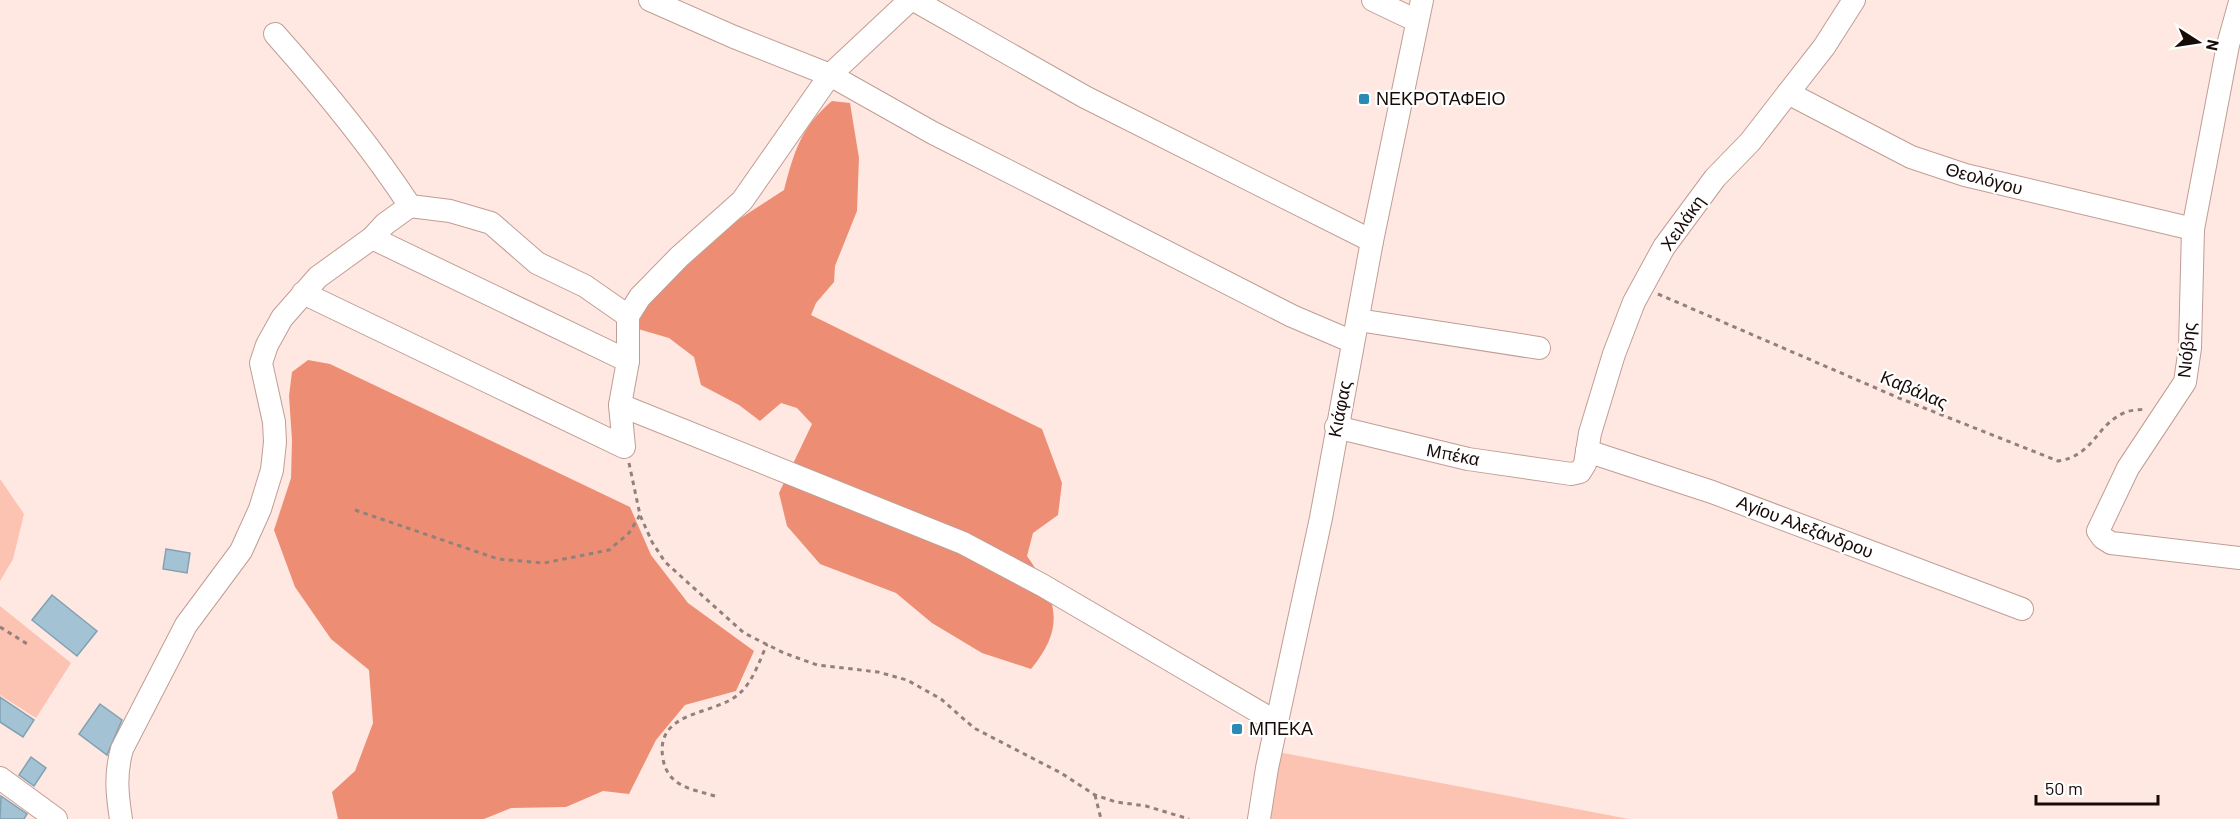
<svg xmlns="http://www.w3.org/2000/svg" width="2240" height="819" font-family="Barlow,sans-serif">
<rect width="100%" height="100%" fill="#ffe8e2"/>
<g fill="#fcc2b2">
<polygon points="0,479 24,514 13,559 0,581"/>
<polygon points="0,606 71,663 36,718 0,695"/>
<polygon points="1278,752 1629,819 1268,819"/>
</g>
<g fill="#ed8e74">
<path d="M832,101L850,103L859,158L857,211L835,266L834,282L816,303L811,315L1042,429L1062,483L1058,515L1033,533L1027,556C1056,598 1067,626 1031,669L982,653L932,623L896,593L820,564L787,526L779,493L812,424L797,408L781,403L760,421L739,405L701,385L694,357L669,338L638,329L641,312L716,234L784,190C794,152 801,127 832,101Z"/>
<polygon points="308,360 330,364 630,507 651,555 688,603 754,651 736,691 685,705 656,740 629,794 603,791 566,807 511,808 484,819 338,819 332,792 355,771 373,723 369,670 331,639 295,587 274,530 291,478 292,440 289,396 292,372"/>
</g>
<g fill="#a3c3d5" stroke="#81a1b2" stroke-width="1.5">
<polygon points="166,549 190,553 187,573 163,569"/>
<polygon points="52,595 97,631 77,656 32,620"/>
<polygon points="0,697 34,720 23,737 0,722"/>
<polygon points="100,704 122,720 107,755 79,734"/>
<polygon points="31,757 46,768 34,786 19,775"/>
<polygon points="1,796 27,814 24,819 0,819"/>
</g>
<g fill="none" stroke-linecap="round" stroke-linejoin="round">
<defs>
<g id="minor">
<polyline points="650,0 734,37 830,75 933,133 1061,198 1292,316 1353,342"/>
<polyline points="914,0 1085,97 1372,241"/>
<polyline points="1373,0 1417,21"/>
<polyline points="2240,2 2228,45 2193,229 2190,348 2185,382 2128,468 2098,531 2103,538 2111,543 2240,558"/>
<path d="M275,34C323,88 370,145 410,206L450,211L491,223L537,263L585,286L628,316"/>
<polyline points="1788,93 1911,157 1965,175 2193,229"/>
<polyline points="372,238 628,361 620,405"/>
<polyline points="303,293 624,447 620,405 963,543 1042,585 1276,722"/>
<polyline points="1358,320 1539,348"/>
<polyline points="628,361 628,316 640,297 679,257 742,201 830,75 910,0"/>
<polyline points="1336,427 1468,459 1571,474 1580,472 1585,464 1590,433 1614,354 1634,302 1664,247 1715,178 1750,142 1788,93 1824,47 1854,0"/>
<polyline points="1587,451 1712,492 2022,609"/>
<polyline points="0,778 56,819"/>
<path d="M121,819C117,794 115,774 122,749L186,625L241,551L260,509L272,470L275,442L274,422L261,363L267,345L282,318L318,277L372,238L385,224L410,206"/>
<polyline points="1259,819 1267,768 1321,518 1372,241 1422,0"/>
</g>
</defs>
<use href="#minor" stroke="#c09d94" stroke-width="24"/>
<g stroke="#92807c" stroke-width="3" stroke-dasharray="4.5 4.5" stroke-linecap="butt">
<path d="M1658,294L1899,398L2058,461C2094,456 2096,424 2126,412C2131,410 2139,410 2145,409"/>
<polyline points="629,463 640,515 652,542 665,562 744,633 784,653 817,665 878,672 907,680 941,699 974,728 1061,773 1095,795 1116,802 1146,806 1189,819"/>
<polyline points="355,510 498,559 544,563 609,550 629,533 640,515"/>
<polyline points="0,627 29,645"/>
<polyline points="1095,795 1101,819"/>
<path d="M715,796C692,789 668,787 663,759C654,709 716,716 740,693C753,681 760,660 767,644"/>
</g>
<use href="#minor" stroke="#fff" stroke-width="22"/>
</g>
<g fill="#298bb5" stroke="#fff" stroke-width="2">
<rect x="1358" y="93" width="12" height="12" rx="3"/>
<rect x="1231" y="723" width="12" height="12" rx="3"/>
</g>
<g text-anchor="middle" stroke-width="4.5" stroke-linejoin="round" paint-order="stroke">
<g font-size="18" fill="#170b08" stroke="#fff" text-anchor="start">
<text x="1376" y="105">ΝΕΚΡΟΤΑΦΕΙΟ</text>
<text x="1249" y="735">ΜΠΕΚΑ</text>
</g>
<g font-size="18" fill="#170b08" stroke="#fff">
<text transform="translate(1984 179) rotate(15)" y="6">Θεολόγου</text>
<text transform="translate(1683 223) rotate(-55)" y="6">Χειλάκη</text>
<text transform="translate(2187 350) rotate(-84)" y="6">Νιόβης</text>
<text transform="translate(1914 390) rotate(23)" y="6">Καβάλας</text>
<text transform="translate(1340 409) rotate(-79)" y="6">Κιάφας</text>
<text transform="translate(1453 455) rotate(11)" y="6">Μπέκα</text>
<text transform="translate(1805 527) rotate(21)" y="6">Αγίου Αλεξάνδρου</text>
</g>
</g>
<g transform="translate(2198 42) rotate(102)" stroke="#ffffff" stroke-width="4.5" paint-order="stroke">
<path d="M0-4.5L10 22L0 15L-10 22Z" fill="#170b08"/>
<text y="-9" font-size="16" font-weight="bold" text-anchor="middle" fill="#170b08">N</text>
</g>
<path d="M2036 795v9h122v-9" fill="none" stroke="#170b08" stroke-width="3"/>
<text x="2045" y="795" font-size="18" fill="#170b08" stroke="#ffffff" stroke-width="4.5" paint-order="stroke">50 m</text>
</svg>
